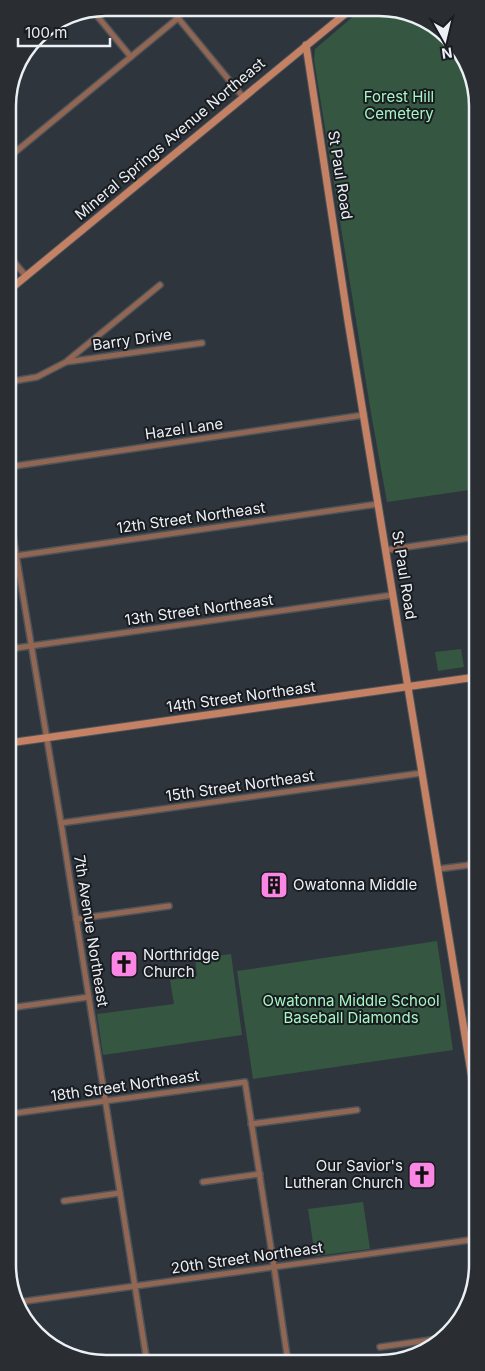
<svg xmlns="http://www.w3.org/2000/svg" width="485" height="1371" font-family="Inter,sans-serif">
<rect width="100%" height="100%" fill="#2e353c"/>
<g fill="#355741">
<polygon points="362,9 398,9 448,36 476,87 476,489 387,502 371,413 314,60 315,49"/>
<polygon points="461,649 464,667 438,671 435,652"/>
<polygon points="437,941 453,1050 253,1079 237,971"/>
<polygon points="231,954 242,1035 103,1055 97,1014 174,1004 170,980 197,976 195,959"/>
<polygon points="363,1202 370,1249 315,1256 308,1209"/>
</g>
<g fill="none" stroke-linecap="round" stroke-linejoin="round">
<defs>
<g id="street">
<polyline points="98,17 131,57"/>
<polyline points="8,158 178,18 243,97"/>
<polyline points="8,255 26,276"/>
<polyline points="67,361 160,285"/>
<polyline points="8,382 37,377 66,362 202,343"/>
<polyline points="8,467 364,415"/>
<polyline points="8,506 61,823 147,1362"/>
<polyline points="386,550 476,537"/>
<polyline points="8,557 378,504"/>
<polyline points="9,649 393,595"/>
<polyline points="61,823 422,773"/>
<polyline points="438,869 477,864"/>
<polyline points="76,919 169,906"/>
<polyline points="9,1008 89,997"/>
<polyline points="9,1114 245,1082 274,1267 288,1362"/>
<polyline points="251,1124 357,1110"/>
<polyline points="203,1182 260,1174"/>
<polyline points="64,1201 120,1193"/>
<polyline points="19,1302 477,1239"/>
<polyline points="380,1347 437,1339"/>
<polyline points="273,1362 287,1359"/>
</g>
<g id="secondary">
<polyline points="306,45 348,321 477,1109"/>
<polyline points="8,291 351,9"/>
<polyline points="9,743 476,677"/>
</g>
</defs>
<use href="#street" stroke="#4c535a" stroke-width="8"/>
<use href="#secondary" stroke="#4c535a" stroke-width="9"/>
<use href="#street" stroke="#916653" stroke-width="5"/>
<use href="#secondary" stroke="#c48163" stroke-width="7"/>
</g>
<defs>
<symbol id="building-square" viewBox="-11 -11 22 22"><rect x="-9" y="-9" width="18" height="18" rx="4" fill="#fc86e4" stroke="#191c20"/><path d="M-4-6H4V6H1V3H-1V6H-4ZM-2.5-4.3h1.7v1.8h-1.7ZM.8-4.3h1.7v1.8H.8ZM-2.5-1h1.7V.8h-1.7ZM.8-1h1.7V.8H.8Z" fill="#111"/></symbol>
<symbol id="church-square" viewBox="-11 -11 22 22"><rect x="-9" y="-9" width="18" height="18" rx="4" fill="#fc86e4" stroke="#191c20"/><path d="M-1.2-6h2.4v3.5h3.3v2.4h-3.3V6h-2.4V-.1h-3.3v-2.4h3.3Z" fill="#111"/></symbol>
</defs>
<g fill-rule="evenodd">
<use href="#building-square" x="258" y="869" width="32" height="32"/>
<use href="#church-square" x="108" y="948" width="32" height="32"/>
<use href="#church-square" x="406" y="1159" width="32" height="32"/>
</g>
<g text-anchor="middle" stroke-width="4" stroke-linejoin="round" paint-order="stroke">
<g font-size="15" fill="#a6f8c3" stroke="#191c20">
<text x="399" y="102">Forest Hill<tspan x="399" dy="17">Cemetery</tspan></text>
<text x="351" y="1006">Owatonna Middle School<tspan x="351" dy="17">Baseball Diamonds</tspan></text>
</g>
<g font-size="15" fill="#ebf0f5" stroke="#191c20">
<text transform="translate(170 139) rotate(-40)" y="5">Mineral Springs Avenue Northeast</text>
<text transform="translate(340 175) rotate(81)" y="5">St Paul Road</text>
<text transform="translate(132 340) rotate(-8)" y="5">Barry Drive</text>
<text transform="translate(184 429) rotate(-8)" y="5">Hazel Lane</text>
<text transform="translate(191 518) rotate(-8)" y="5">12th Street Northeast</text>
<text transform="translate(404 575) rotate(81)" y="5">St Paul Road</text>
<text transform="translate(199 610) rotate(-8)" y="5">13th Street Northeast</text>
<text transform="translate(241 697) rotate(-8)" y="5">14th Street Northeast</text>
<text transform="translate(240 786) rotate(-8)" y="5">15th Street Northeast</text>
<text transform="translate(91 931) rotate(81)" y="5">7th Avenue Northeast</text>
<text transform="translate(125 1086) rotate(-8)" y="5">18th Street Northeast</text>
<text transform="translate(247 1258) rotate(-8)" y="5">20th Street Northeast</text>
</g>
<g font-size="15" fill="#ebf0f5" stroke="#191c20" text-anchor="start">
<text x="293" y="890">Owatonna Middle</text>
<text x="143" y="960">Northridge<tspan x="143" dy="17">Church</tspan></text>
<text x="403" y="1171" text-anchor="end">Our Savior's<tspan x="403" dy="17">Lutheran Church</tspan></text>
</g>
</g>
<path d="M0 0H485V1371H0ZM106 16H379A90 90 0 0 1 469 106V1265A90 90 0 0 1 379 1355H106A90 90 0 0 1 16 1265V106A90 90 0 0 1 106 16Z" fill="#2a2d31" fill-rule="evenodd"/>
<path fill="none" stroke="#ebf0f5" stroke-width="2.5" d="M106 16H379A90 90 0 0 1 469 106V1265A90 90 0 0 1 379 1355H106A90 90 0 0 1 16 1265V106A90 90 0 0 1 106 16Z"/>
<g transform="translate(445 40) rotate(172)" stroke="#191c20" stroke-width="4" paint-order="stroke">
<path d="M0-4L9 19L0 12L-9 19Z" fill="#ebf0f5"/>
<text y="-8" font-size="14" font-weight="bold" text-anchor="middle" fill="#ebf0f5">N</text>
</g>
<path d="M18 38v8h92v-8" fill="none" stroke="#ebf0f5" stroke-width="2.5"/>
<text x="25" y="38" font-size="15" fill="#ebf0f5" stroke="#191c20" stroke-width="4" paint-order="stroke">100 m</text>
</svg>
